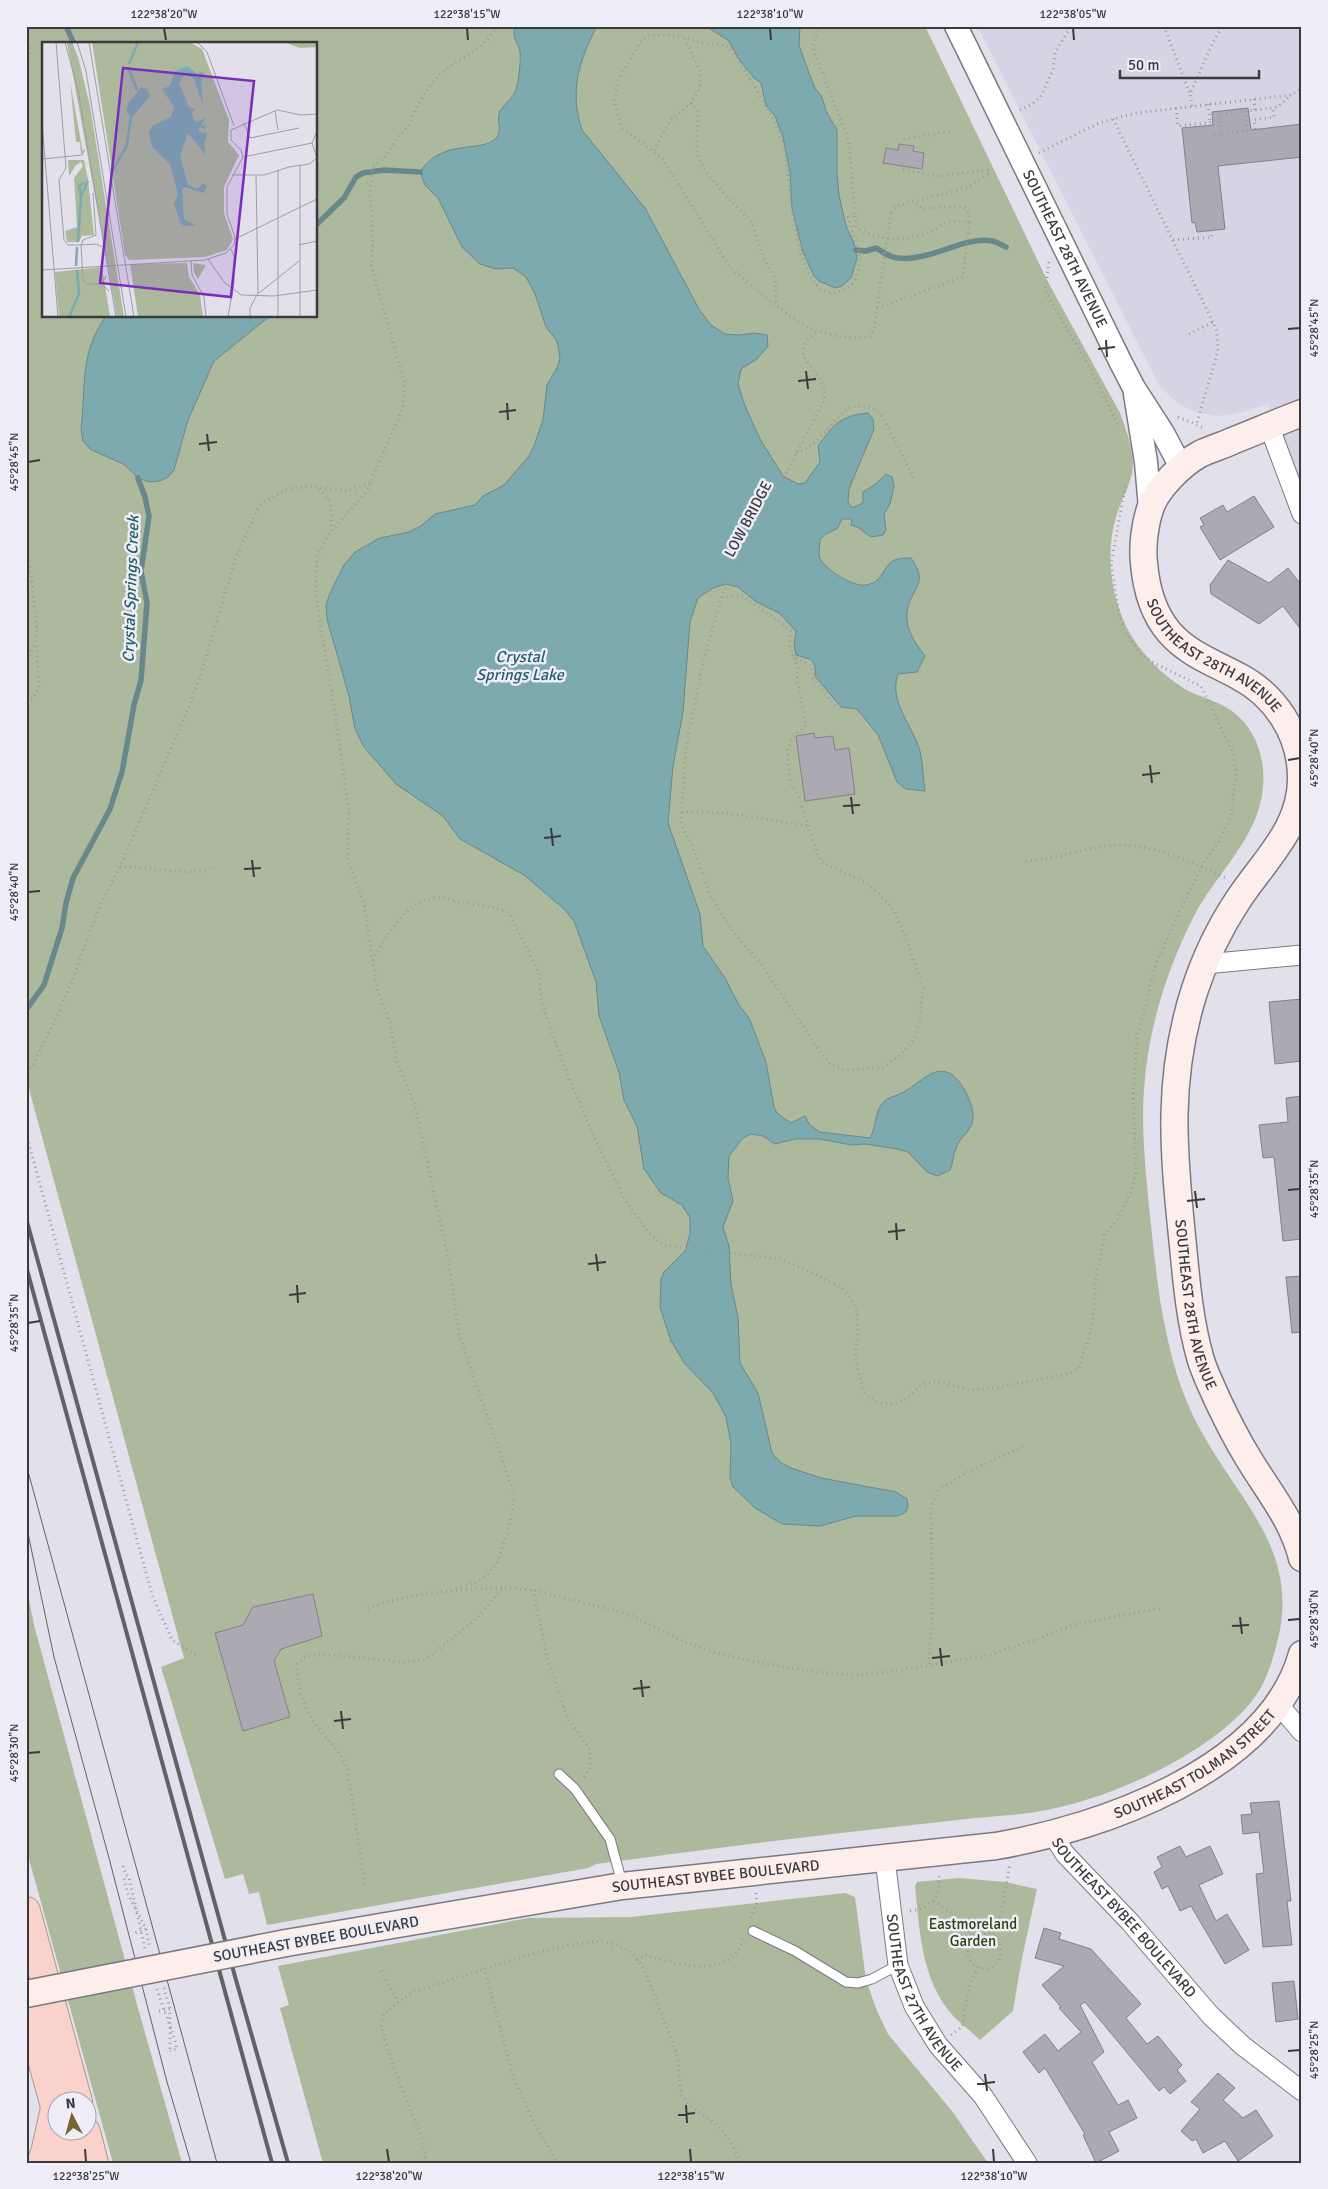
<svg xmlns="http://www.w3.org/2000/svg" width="1328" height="2189" font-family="Signika,sans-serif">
<rect width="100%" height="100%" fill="#e2e0ea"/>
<polygon fill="#d7d3e4" points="977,26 1302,26 1302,493 1268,404 1236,414 1215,416 1195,412 1179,404 1160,387"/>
<g fill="#acb99c" fill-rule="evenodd">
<path d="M26,26H925L1048,282L1120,413C1126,429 1132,446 1133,464C1133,482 1122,497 1117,514C1105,551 1110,593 1127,628C1140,653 1161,674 1185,689C1197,696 1211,699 1224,706C1253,722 1266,754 1263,787C1259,838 1216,873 1194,916C1167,969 1148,1029 1144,1089C1141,1131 1146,1174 1150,1216C1153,1244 1156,1272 1160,1300C1169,1349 1177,1387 1201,1431C1241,1504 1301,1552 1277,1643C1272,1663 1265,1685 1252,1701C1212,1751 1122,1793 1060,1807C1032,1814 1004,1816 975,1818C933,1823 891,1827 849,1832C764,1842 680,1853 596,1864L588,1868L267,1925L259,1892L249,1894L243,1874L225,1879L161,1667L184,1658L26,1078ZM44,44H316V316H44Z"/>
<polygon points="26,1585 34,1625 138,2008 182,2163 113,2163 26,1848"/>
<path d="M959,1878L1005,1882L1037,1889L1021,1963L1013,2011L980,2040C972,2032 962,2025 954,2017C921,1980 920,1933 915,1886L917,1882Z"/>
<polygon points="845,1893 855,1897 866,1980 877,2011 888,2034 952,2111 988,2163 323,2163 280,2008 289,2005 278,1966 528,1918 631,1917"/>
</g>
<g fill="#7caaae" stroke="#68888c">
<path d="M515,26H597C579,61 569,91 582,130L645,208L699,309L711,325L725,334L739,335L754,333L767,335L768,346L757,359L741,369L738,384L745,406L760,439L783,476L798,484L805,483L820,462L818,446C834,424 840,416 868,413L873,419L874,429L849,489L848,502L852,508L863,503V492L877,483L886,474L892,477L894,486L890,504L884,514L886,530L883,535L871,537L859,528L851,525L852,519H842L837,529L826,534L820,539C820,545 818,553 820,558C824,569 853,587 865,585C883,583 881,569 893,561C898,558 905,558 911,558C931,586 909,588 907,613C905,629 916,644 925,656L917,672L898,674C888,701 913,726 920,751C923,764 923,778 925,791L906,789L897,782L878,735L857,709L841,707L815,676V667L812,660L796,655L794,645L796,631L779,613L755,601L738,587L726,584L713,588L698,598L690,622L683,712L673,766L668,823L700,914L703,946L725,978L739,1005L749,1018L766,1062L774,1107L777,1113L791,1123L805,1116L810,1125L820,1132L870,1138C877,1126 874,1109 886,1100C892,1096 899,1095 904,1092C926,1079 943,1054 964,1089C968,1097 974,1108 973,1118C972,1132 960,1136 956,1148C953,1155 953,1163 950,1170L937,1176L927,1172L908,1152L897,1149L865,1144L851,1145L820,1139H795L775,1144L763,1136L751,1134L743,1138L729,1156L728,1178L733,1201L723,1227L729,1246L731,1285L738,1317L740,1363L758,1393L772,1453L780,1462L791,1468L821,1478L896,1492L907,1499L908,1506L906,1512L898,1516H856L820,1526L782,1524L755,1508L733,1487L730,1477L731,1444L726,1417L713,1393L685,1364L671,1341L660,1307L661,1279L664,1272L685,1251L690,1234V1218L682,1205L661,1193L644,1169L637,1126L624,1100L619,1072L599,1016L596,982L574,921L563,908L524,875L460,839L443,816L396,784L364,747L355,729L349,696L327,619L326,605L330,593L344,565L355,552L380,538L409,532L421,526L435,514L475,505L483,496L504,485L529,456L534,446L543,420L547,385L557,368L560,358L557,341L546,327L535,294L526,277L513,268L496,269L480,264L462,247L438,198L425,185L420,172C442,137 485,154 497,137C502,129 497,122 499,114C502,104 514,100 517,86C519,78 521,59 520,51C517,40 512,40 515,26Z"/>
<polygon points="706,26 800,26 799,45 809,73 815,88 822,97 826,111 837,130 837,173 839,195 846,226 854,243 857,258 851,278 842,286 835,288 819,281 814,276 803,252 792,208 790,172 783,137 775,116 766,105 761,83 754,78 738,58 729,41"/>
<path d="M106,316H270L214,361L188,420L174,470L168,477L160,481L149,482L138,478L125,465L90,449L83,441L81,430C86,387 79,354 106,316Z"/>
</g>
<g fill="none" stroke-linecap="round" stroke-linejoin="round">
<g stroke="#68888c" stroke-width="5.5">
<polyline points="66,26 74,44"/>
<polyline points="316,225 344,198 356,177 363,173 384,170 420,172"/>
<path d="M856,250L866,251L876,248C883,252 889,257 897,258C931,262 962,236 992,241C997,242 1002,245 1006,247"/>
<polyline points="26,1010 44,985 62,928 66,903 73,878 110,809 122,772 134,705 141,680 147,603 141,571 149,516 145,497 138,478"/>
</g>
</g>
<g fill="#aca9b3" stroke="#838089">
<polygon points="1248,108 1251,130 1302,124 1302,157 1218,166 1225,229 1197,232 1195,222 1192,223 1182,128 1213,125 1212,112"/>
<polygon points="899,144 914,146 913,151 924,153 922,169 883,163 886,148 898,150"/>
<polygon points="1254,496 1274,527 1220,560 1200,527 1204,525 1200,518 1223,505 1227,512"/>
<polygon points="1228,560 1269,583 1288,568 1302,586 1302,631 1283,606 1259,624 1211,594 1210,585"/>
<polygon points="814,733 815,738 833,736 835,750 849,748 855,794 805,801 796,736"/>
<polygon points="1302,999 1302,1061 1275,1064 1269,1002"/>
<polygon points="1302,1096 1302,1239 1283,1241 1274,1157 1263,1158 1259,1125 1288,1122 1286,1098"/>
<polygon points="1302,1276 1302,1332 1292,1333 1286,1277"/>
<polygon points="313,1594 322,1636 281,1649 274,1661 290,1717 243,1731 215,1633 243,1625 253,1607"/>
<polygon points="1279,1801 1291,1901 1287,1901 1292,1945 1263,1947 1256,1874 1264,1873 1259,1832 1243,1834 1241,1815 1252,1814 1250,1803"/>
<polygon points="1180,1846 1186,1857 1210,1846 1223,1874 1199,1885 1216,1921 1227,1914 1249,1950 1225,1964 1191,1906 1180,1911 1168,1886 1162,1889 1154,1872 1162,1867 1157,1857"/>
<polygon points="1044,1928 1061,1933 1059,1939 1091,1949 1141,2004 1126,2018 1147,2044 1158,2036 1182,2065 1177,2070 1186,2081 1170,2094 1164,2087 1159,2091 1085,2002 1080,2005 1104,2052 1092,2062 1118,2105 1128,2100 1137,2118 1109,2132 1119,2151 1096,2163 1083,2135 1085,2134 1045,2068 1039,2073 1023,2052 1045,2034 1058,2051 1081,2032 1059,2008 1061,2007 1042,1985 1064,1966 1035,1958"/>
<polygon points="1294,1981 1298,2019 1276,2022 1272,1983"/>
<polygon points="1218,2073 1235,2088 1223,2100 1243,2118 1256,2110 1273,2136 1238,2161 1225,2141 1203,2153 1196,2139 1192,2141 1181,2131 1200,2109 1191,2102"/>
</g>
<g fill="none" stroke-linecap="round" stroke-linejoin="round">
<defs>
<g id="service">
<polyline points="559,1774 575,1789 610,1839 622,1883"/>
<polyline points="753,1931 795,1951 846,1982 858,1983 872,1979 898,1965"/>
</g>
<g id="minor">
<polyline points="1269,426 1302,514"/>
<polyline points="1205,964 1302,955"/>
<polyline points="1278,1704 1302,1732"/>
<path id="s1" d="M1053,1835L1065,1854L1130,1922L1211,2016L1243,2046L1302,2091"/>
<path id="s2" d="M885,1859L898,1965L914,2006L938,2045L983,2096L1027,2163"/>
</g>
<g id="tertiary">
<path id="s3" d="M956,26L1120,361L1134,388L1163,433L1182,469"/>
<polyline points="1135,394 1146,462 1150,508"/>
</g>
<g id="secondary">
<path id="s4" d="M1302,413C1278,422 1255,432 1232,441C1222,446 1210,449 1200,454C1182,464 1157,488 1150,509C1145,524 1142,546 1144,563C1146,587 1153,613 1169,632C1188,654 1214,663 1238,676C1275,695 1300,733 1301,775C1303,827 1265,859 1238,900C1220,927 1204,961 1194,992C1167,1078 1173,1148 1182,1236C1186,1276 1189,1318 1200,1357C1204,1372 1212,1387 1218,1401C1227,1420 1236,1438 1247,1456C1267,1490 1292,1518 1302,1558"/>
<path id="s5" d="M286,1943L622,1886L996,1846C1101,1828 1270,1770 1302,1654"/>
</g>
<g id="trunk">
<polyline points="26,1911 78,2102"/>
<polyline points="26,2002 58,2117"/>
<polyline points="61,2132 70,2163"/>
<polyline points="86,2132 94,2163"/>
<polyline points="41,2163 45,2153 55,2108"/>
</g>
</defs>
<use href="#service" stroke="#7b7981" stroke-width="11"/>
<use href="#minor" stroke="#7b7981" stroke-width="21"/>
<use href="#tertiary" stroke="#7b7981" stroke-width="25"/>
<use href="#secondary" stroke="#7b7981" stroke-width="29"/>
<use href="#trunk" stroke="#b69591" stroke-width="30"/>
<g stroke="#9b99a0" stroke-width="3" stroke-dasharray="1 4" stroke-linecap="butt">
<path d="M821,26L813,43L814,52L849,141L855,216L848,217C854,239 866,256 855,279C851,287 842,292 834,293C793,294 790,180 785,153C784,145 780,136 777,128C765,100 746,75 731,49L724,45L699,42L675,35H650L640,42L618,81L614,102L620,122L625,130L662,158L729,266L761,294L793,318L808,328L840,337L864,338L870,336L874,330L877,308L963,277L969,222"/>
<polyline points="1164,26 1190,94"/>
<polyline points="26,62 30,57 32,46"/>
<polyline points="1254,99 1255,110"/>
<polyline points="691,103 698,112 697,154 705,171 727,197 751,221 765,261 775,278 776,304"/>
<polyline points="1208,104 1210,123"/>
<polyline points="1192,106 1190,94 1210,49 1222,26"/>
<polyline points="1176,108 1178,126 1213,122"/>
<polyline points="1020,110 1031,105 1041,96 1053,70 1055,53 1071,26"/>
<polyline points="1113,119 1213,322"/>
<polyline points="1255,129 1254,120 1274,117 1273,108"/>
<polyline points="1222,134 1247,131 1245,111"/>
<polyline points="1214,135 1222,134 1219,114 1273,108 1279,106 1291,95"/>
<polyline points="905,145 905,139 952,131"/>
<polyline points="654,150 670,121 691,103 699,89 701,73 685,39"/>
<polyline points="1039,153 1099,123 1136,113 1291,95 1302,88"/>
<polyline points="891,212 896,206 966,188 988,174 988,170 939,176 901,169 902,166"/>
<path d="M855,216L856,227C879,243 906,241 932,231C937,229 943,223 949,222C955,220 963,222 969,222V214L965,208L956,206L923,209L913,202"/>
<polyline points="1173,240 1212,237 1211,231"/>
<polyline points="1049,262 1045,291 1092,372 1119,426"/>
<polyline points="1189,334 1213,322 1217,332 1218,351 1196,426"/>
<polyline points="1178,417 1204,428"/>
<path d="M796,452C829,448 842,379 883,417L914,478"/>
<path d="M319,489C334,500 332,514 331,530"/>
<polyline points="26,552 30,564 37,632 34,646 26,663"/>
<path d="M722,597L741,595C757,608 776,617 791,632L790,646L794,658L811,665V676L838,709"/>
<path d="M794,658L798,668L797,680L806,726L792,738L788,750V762L790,781L798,795L820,861L868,884L892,907L908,944L923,987L920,1020L913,1041L898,1057L882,1068L845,1070L830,1064L821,1053L759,961L738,938L722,915L709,892L690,840L683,830L681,820L686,747L703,663L721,598L824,401C832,369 778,359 818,331"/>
<polyline points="26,698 32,699 39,688 36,644"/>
<polyline points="682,812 727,813 809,826"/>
<path d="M1026,861C1058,859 1089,846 1121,845C1156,845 1197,865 1228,879"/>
<path d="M120,867C152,866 183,877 215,868"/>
<path d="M373,960C385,938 405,901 433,898C443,896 453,901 463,903C479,905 494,906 509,913L539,973L541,998L546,1015L566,1071L597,1143L625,1200L648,1232L663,1245L781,1259L811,1272L842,1288L850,1297L857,1311L858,1338L855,1351L856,1363L864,1392L871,1399L879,1403L891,1404L905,1400L921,1385L936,1381L970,1390L989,1389L1071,1373L1079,1368L1090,1333L1094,1308L1095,1280L1105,1234L1118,1219L1132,1189L1136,1171L1133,1093L1137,1034L1146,1005L1151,981L1157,961L1181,908L1205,861L1219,841L1231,817L1236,770L1233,753L1201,686L1152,662L1140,653L1124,630L1119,614L1111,564L1126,483"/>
<polyline points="26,1078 54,1023 72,981 100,905 120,867 185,716 201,674 235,560 258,508 266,501 288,489 309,486 347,491 371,482"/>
<polyline points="26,1133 152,1595 172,1640 197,1656"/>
<polyline points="456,1589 476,1582 487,1575 497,1562 508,1531 515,1497 459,1334 448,1257 415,1106 396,1059 391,1026 377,989 364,904 348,860 349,813 334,706 319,618 316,587 317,557 328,535 367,491 403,407 404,381 371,265 373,241 370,188 373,167 387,155 398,137 409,126 415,110 429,87 440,74 456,62 471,54 488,39 497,26"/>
<polyline points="533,1590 547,1657 568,1719 590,1749 590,1768 582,1780"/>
<path d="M368,1608C415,1593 454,1589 502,1588"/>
<polyline points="929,1664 932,1617 931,1506 939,1489 968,1472 1023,1446"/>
<polyline points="123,1866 126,1875 129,1877 145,1949"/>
<path d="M365,1884L347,1767C338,1748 328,1741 316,1725C304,1709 297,1686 297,1665C303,1656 310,1655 322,1654L401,1662L423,1660L434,1653L475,1620L503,1588L533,1590L628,1614L685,1642L717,1653L755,1662L822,1673L858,1675L890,1672L989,1655L1040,1638L1076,1624L1162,1608"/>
<path d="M934,1901L950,1912L974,1937C1011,1920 1007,1979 978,1967C964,1961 966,1947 974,1937"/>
<path d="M910,1911C933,1907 941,1895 939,1872"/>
<polyline points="751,1918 757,1903 756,1893"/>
<polyline points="146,1929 150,1948"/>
<polyline points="994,1936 1002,1909 1010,1864"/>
<path d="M637,1960L645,1955C671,1962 717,1978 737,1952C740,1948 741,1942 743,1937"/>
<polyline points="484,1968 515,2082 536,2127 558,2163"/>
<polyline points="381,1971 398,2002"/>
<polyline points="164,1988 170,2009"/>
<path d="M157,1989C163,2009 172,2028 177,2049L170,2051"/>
<polyline points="951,2035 962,2027 969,1987 978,1967"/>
<polyline points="427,2163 422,2139 393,2066 381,2026 384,2014 412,1992 539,1952 574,1944 599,1941 618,1945 630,1951 644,1969 677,2054 681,2094 686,2102 719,2127 731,2143 742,2163"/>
</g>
<use href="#service" stroke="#fff" stroke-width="9"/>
<use href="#minor" stroke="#fff" stroke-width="19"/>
<use href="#tertiary" stroke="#fff" stroke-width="22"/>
<use href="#secondary" stroke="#fdeeec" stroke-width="26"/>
<use href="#trunk" stroke="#fad2cc" stroke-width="28"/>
<g stroke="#626165" stroke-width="1">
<polyline points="26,1464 217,2163"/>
<polyline points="26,1524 54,1657 109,1858 167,2082 191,2163"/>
</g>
<g stroke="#626165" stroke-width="4">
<polyline points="26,1218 236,1980 288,2163"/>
<polyline points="26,1266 272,2163"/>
</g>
<defs>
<polyline id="secondary-bridge" points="26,1994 286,1943"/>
</defs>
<use href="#secondary-bridge" stroke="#7b7981" stroke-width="29" stroke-linecap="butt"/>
<g stroke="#9b99a0" stroke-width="3" stroke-dasharray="1 4" stroke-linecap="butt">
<polyline points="877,308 891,212"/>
<polyline points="124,1879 128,1894 146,1929 135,1933"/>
<polyline points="159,2011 170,2009 170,2051"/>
</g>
<use href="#secondary-bridge" stroke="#fdeeec" stroke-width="26"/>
</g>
<path fill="none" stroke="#3a393c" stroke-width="2" d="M164,28L166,40M467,28L468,40M770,28L771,40M1073,28L1074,40M1288,329L1300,328M1106,340L1107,357M1098,349L1115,347M806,371L808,389M798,381L816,379M507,403L508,420M499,412L516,410M207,434L209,451M199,444L217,442M28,462L40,460M1288,760L1300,758M1150,765L1152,783M1142,775L1160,773M851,797L853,814M843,806L860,805M551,828L553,846M544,838L561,836M252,860L254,877M244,869L261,868M28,892L40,891M1288,1190L1300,1189M1195,1191L1197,1208M1187,1201L1205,1199M896,1223L897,1240M888,1232L905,1230M596,1254L598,1271M588,1264L606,1262M297,1285L298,1303M289,1295L306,1293M28,1323L40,1321M1240,1617L1242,1634M1288,1620L1300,1619M1232,1626L1249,1625M940,1648L942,1666M932,1658L950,1656M641,1680L643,1697M633,1689L650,1687M341,1711L343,1729M334,1721L351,1719M28,1753L40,1752M1288,2051L1300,2050M985,2074L987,2091M977,2084L995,2082M686,2105L687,2123M678,2115L695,2113M85,2149L86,2162M387,2149L389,2162M690,2149L691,2162M993,2149L994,2162"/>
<g text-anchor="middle" stroke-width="5" stroke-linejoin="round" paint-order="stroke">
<g font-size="15" fill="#3a393c" stroke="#efedf7">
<text dy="5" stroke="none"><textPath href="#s3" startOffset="248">SOUTHEAST 28TH AVENUE</textPath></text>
<text transform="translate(748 519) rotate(-62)" y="5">LOW BRIDGE</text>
<text dy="5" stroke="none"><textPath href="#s4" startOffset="364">SOUTHEAST 28TH AVENUE</textPath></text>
<text dy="5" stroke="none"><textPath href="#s4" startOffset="1082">SOUTHEAST 28TH AVENUE</textPath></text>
<text dy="5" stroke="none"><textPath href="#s5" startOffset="935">SOUTHEAST TOLMAN STREET</textPath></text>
<text dy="5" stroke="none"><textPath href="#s5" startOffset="435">SOUTHEAST BYBEE BOULEVARD</textPath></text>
<text dy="5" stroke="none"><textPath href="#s1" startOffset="109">SOUTHEAST BYBEE BOULEVARD</textPath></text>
<text transform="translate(316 1939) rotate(-10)" y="5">SOUTHEAST BYBEE BOULEVARD</text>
<text dy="5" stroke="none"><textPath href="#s2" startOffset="142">SOUTHEAST 27TH AVENUE</textPath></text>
</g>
<g font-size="15" fill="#2f420e" stroke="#efedf7">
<text x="973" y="1929">Eastmoreland<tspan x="973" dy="17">Garden</tspan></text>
</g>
<g font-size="16" font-style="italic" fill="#236167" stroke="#efedf7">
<text transform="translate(130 589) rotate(-88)" y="6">Crystal Springs Creek</text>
<text x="520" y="662">Crystal<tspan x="520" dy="18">Springs Lake</tspan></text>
</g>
</g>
<g transform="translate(42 42)">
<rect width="275" height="275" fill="#e2e0ea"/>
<path d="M25,0H30L36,15L48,64L82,275H75ZM50,0H147L160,7L187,78L186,100L197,113L182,145V171L191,197L185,208L163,215L87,218L83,213ZM242,0H275V5L258,6ZM28,39L41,111L39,112L38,100H34ZM26,118H42L46,138L52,193L40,194L37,200H25L23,189L35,185L32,136L41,124L39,120L34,123L27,134ZM145,221L147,235L158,253L161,275H96L88,222ZM151,221L164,223L156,237L152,231ZM60,225L68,275H17L13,230Z" fill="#acb99c"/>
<path d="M145,24L156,32L158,29L163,32L159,38L161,63L152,37L143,31L137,41L147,65L153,67L150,71L153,81L163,76L159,84L164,82L163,87L158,85L156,90L165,91L162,102L164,113L146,91L138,114L146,143L155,147L162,141L165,145L161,151L143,145L140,148L142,177L154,184H142L138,180L132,161L136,153L128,122L110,105L107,90L110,84L129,75L132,65L120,47L128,44L133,29ZM99,45L105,47L108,54L90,75L84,70L86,62Z" fill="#7caaae"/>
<path fill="none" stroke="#7caaae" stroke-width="2.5" d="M87,22L96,0M86,25L95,48M71,128L85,103L89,74M39,153L37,144L42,141M36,200L39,154L46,139M34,224L35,205M27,275L37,252L35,228"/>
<path fill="none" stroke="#9f9da4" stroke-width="1" d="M14,0L24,126L17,138L22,198L26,203H39M23,0L36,48L74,275M35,0L44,29L84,275M47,0L92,275M155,0L165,10L192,84M233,69L236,88M0,80L16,275M202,81L208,96L257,86M201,115L270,101M0,117L40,113L43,107M190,133H222L247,125L267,122L275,116L270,101L275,89M193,197L275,157M39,203L41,239L45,242H60M39,203L41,198L54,193L51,151M39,203L54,202L60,205M257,203L275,199M166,217L182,240L199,253L232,254L275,248M149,219L150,233L162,255L164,275M0,228L163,218L184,211L192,203L193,195L185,172V145L201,115L199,108L189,98V88L235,68L259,73L275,72M64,234L60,242L67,249M217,251L257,219M186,275L192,240V214L189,207M208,275V266L216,251L214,133M236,275V129M258,275V123"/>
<path fill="#7b2cbf" fill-opacity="0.15" stroke="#7b2cbf" stroke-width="2.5" d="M81,26L212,39L189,255L58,241Z"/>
<rect width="275" height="275" fill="none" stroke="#3a393c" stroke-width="2.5"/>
</g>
<rect width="1328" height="2189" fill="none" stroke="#efedf7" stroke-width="55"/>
<g transform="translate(72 2116) rotate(354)"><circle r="24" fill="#efedf7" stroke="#a7a5ac"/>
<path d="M0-4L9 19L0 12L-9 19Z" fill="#796332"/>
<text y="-8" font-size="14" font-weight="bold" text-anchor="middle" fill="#3a393c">N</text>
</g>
<path d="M1120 70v8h139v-8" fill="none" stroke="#3a393c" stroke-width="2.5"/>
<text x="1128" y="70" font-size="15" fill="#3a393c" stroke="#efedf7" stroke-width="4" paint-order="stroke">50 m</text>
<rect x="28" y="28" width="1272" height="2134" fill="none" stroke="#3a393c" stroke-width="2"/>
<g font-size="12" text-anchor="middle" fill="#3a393c">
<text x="164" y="18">122°38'20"W</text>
<text x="467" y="18">122°38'15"W</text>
<text x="770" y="18">122°38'10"W</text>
<text x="1073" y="18">122°38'05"W</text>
<text transform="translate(1314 328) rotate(-90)" y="4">45°28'45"N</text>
<text transform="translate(14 462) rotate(-90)" y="4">45°28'45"N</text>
<text transform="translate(1314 758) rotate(-90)" y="4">45°28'40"N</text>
<text transform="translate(14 892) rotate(-90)" y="4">45°28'40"N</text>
<text transform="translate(1314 1189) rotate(-90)" y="4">45°28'35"N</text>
<text transform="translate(14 1323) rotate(-90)" y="4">45°28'35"N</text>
<text transform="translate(1314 1619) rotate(-90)" y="4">45°28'30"N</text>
<text transform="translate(14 1753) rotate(-90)" y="4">45°28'30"N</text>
<text transform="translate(1314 2050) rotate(-90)" y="4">45°28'25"N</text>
<text x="86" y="2180">122°38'25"W</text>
<text x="389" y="2180">122°38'20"W</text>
<text x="691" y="2180">122°38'15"W</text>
<text x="994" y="2180">122°38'10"W</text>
</g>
</svg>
